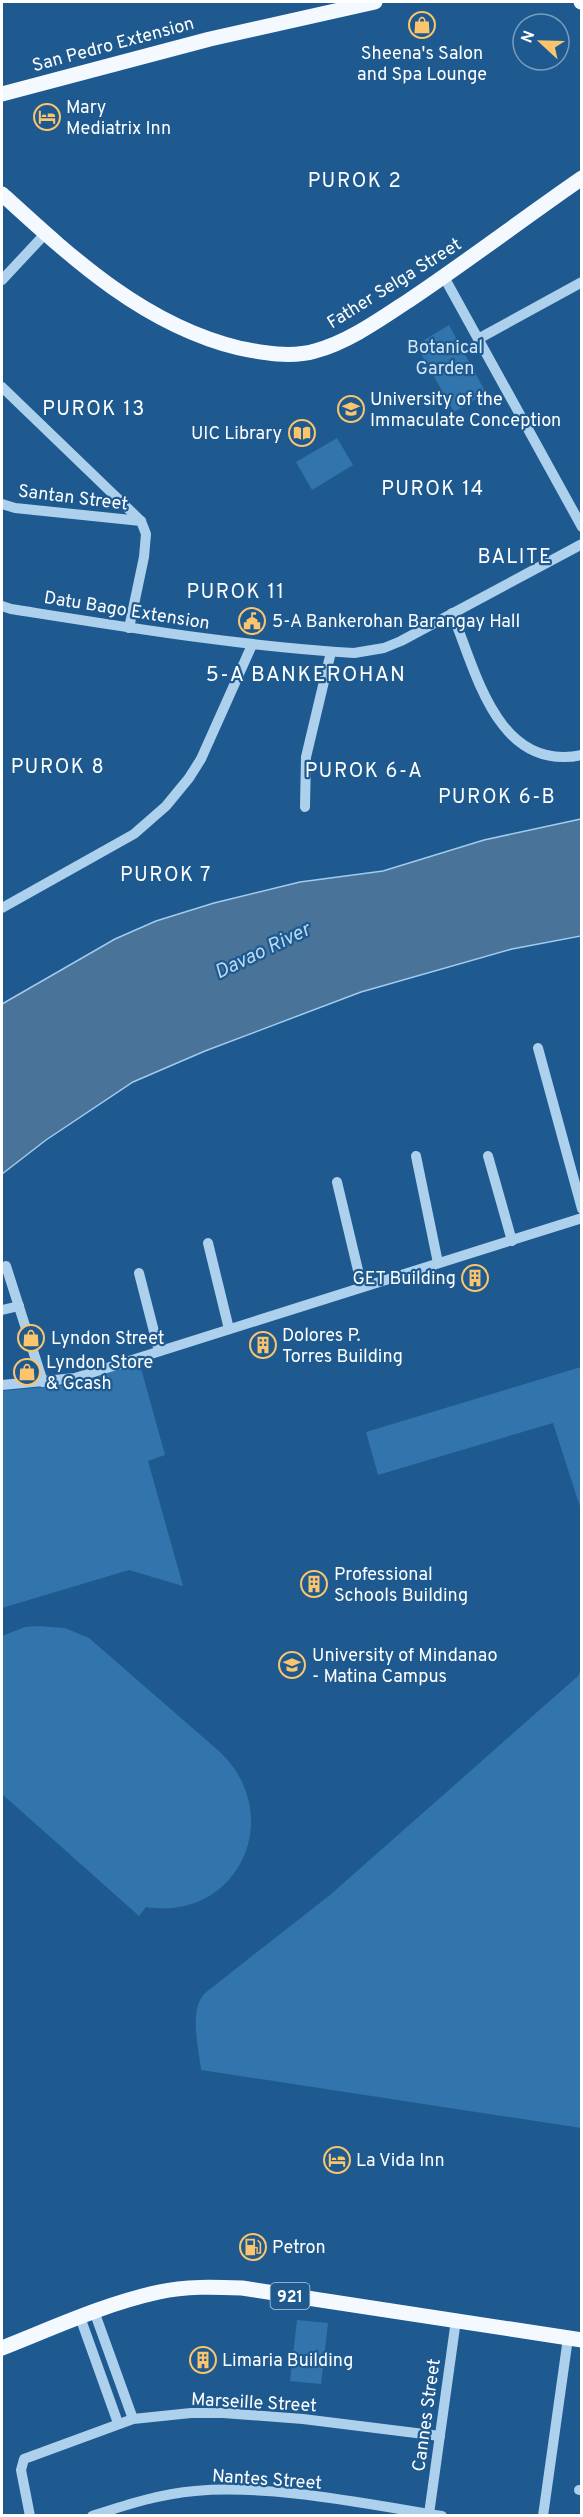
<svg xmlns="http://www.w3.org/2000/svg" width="583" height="2517" font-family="Overpass,sans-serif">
<rect width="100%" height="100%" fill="#1e5a8f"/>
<g fill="#3274ac">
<polygon points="449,325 486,393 454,412 416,345"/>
<polygon points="337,438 353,465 312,490 296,462"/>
<polygon points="139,1361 165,1455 148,1461 183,1586 129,1570 2,1608 2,1391 78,1384"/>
<polygon points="581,1367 581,1510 553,1423 378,1475 366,1432"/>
<path d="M38,1626L65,1628L89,1638L220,1752C287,1816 238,1922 146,1907L139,1916L2,1794V1636L25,1627Z"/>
<path d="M581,1669V2128L201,2070C199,2047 188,2011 205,1993L330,1895L578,1676Z"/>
<polygon points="297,2320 328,2323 321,2384 290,2381"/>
</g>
<polygon fill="#497398" stroke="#a1ccee" stroke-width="1.5" points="581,819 581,936 512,949 361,992 205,1051 133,1082 46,1140 2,1174 2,1004 115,939 156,921 214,903 300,882 383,871 484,840"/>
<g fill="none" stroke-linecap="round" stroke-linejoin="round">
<g stroke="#add0ed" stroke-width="10">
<polyline points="444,277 582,527"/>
<polyline points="2,280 45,234"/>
<polyline points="478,339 582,282"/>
<polyline points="2,387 141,521 146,534 144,557 129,628"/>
<polyline points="2,504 15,508 141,521"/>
<path d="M2,606L11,609C125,627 239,646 354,653L384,648L401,641L582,544"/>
<path d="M452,613C476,671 497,773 582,755"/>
<polyline points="305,807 306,757 331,652"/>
<polyline points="2,908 134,834 166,806 189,778 201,759 252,645"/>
<polyline points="538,1048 582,1209"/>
<polyline points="416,1156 438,1263"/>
<polyline points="488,1156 512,1241"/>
<polyline points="337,1182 362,1287"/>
<polyline points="208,1243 229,1329"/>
<polyline points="6,1266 43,1382"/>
<polyline points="139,1273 159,1351"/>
<polyline points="2,1310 19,1306"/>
<polyline points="2,1385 75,1378 582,1218"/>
<polyline points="94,2311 133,2419"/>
<polyline points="80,2317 118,2423"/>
<polyline points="579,2490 582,2490"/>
<polyline points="429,2514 456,2320"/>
<polyline points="30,2516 21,2470 24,2459 133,2419 191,2413 223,2413 303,2419 440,2436"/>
<path d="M92,2516C126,2505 159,2494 195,2491C271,2484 366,2504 442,2516"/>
<polyline points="543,2516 568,2338"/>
</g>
<g stroke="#f4f9ff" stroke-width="15">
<polyline points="581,2 582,2"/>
<polyline points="2,94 210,39 375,2"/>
<path d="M2,194C72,258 144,325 239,348C263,353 291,358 315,351C349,342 382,318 411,299C469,260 524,218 582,178"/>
<path d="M2,2348C53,2328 104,2304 159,2292C186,2286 214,2287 242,2288L582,2340"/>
</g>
</g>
<defs>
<symbol id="shop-ring" viewBox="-11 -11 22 22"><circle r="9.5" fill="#1e5a8f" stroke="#fbc56d" stroke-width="1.5"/><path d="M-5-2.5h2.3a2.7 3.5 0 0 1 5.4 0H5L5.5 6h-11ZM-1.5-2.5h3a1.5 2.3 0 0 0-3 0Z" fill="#fbc56d"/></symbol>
<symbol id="hotel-ring" viewBox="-11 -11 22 22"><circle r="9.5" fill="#1e5a8f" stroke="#fbc56d" stroke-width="1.5"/><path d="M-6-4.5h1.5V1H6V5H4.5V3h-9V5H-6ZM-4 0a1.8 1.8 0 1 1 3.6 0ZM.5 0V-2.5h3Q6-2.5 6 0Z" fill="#fbc56d"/></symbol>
<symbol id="university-ring" viewBox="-11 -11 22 22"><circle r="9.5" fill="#1e5a8f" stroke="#fbc56d" stroke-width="1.5"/><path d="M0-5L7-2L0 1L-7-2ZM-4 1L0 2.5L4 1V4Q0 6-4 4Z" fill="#fbc56d"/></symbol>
<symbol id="library-ring" viewBox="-11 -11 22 22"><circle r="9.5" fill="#1e5a8f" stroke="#fbc56d" stroke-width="1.5"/><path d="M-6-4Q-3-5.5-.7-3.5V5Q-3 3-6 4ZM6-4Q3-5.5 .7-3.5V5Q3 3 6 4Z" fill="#fbc56d"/></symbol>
<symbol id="civic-ring" viewBox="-11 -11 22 22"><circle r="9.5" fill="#1e5a8f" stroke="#fbc56d" stroke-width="1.5"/><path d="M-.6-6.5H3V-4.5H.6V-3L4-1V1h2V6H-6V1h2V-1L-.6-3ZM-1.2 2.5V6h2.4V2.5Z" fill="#fbc56d"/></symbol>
<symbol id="building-ring" viewBox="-11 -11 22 22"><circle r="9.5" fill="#1e5a8f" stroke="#fbc56d" stroke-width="1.5"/><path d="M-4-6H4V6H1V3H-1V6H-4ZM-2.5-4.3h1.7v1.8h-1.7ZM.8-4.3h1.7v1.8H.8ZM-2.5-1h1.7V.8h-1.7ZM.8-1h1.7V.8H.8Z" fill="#fbc56d"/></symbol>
<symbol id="fuel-ring" viewBox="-11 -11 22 22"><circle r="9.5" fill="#1e5a8f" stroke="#fbc56d" stroke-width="1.5"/><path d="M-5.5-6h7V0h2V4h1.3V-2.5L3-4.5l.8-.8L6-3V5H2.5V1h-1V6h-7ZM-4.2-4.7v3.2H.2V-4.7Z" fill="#fbc56d"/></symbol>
</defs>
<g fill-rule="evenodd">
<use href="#shop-ring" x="407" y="10" width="30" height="30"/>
<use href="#hotel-ring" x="32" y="102" width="30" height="30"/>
<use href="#university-ring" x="336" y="394" width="30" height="30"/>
<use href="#library-ring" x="287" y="418" width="30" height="30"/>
<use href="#civic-ring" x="237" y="606" width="30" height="30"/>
<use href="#building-ring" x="460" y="1263" width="30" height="30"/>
<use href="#shop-ring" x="16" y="1323" width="30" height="30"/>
<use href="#building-ring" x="248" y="1330" width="30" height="30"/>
<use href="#shop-ring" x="12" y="1357" width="30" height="30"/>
<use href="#building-ring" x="299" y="1569" width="30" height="30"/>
<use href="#university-ring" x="277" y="1650" width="30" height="30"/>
<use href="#hotel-ring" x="322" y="2145" width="30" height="30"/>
<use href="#fuel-ring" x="238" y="2232" width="30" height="30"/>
<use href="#building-ring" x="188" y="2345" width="30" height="30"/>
</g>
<g text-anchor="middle" stroke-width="4.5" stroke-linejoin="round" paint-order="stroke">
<rect fill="#1e5a8f" stroke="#bccedd" stroke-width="1.5" x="270.5" y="2283" width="39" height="26" rx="4.5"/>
<g font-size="16" font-weight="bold" fill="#fff">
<text x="290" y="2302">921</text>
</g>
<g font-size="18" fill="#fff" stroke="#1e5a8f">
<text transform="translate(113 44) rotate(-15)" y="6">San Pedro Extension</text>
<text transform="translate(394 283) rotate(-32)" y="6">Father Selga Street</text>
<text transform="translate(73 497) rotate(7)" y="6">Santan Street</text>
<text transform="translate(127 610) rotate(9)" y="6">Datu Bago Extension</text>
<text transform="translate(254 2402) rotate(3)" y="6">Marseille Street</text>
<text transform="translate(426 2415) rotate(-82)" y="6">Cannes Street</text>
<text transform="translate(267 2479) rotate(4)" y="6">Nantes Street</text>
</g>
<g font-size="18" fill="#fff" stroke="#1e5a8f" text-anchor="start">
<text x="422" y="59" text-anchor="middle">Sheena's Salon<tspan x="422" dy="21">and Spa Lounge</tspan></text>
<text x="66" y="113">Mary<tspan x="66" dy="21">Mediatrix Inn</tspan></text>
<text x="370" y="405">University of the<tspan x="370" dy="21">Immaculate Conception</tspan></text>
<text x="282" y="439" text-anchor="end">UIC Library</text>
<text x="272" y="627">5-A Bankerohan Barangay Hall</text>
<text x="456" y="1284" text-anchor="end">GET Building</text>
<text x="282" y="1341">Dolores P.<tspan x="282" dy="21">Torres Building</tspan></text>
<text x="51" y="1344">Lyndon Street</text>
<text x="46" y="1368">Lyndon Store<tspan x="46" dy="21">&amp; Gcash</tspan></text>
<text x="334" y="1580">Professional<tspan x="334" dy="21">Schools Building</tspan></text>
<text x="312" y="1661">University of Mindanao<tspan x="312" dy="21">- Matina Campus</tspan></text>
<text x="356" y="2166">La Vida Inn</text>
<text x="272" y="2253">Petron</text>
<text x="222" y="2366">Limaria Building</text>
</g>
<g font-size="18" fill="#d3e8f9" stroke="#1e5a8f">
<text x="445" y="353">Botanical<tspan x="445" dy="21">Garden</tspan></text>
</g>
<g font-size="20" letter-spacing="1.5" fill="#fff" stroke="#1e5a8f">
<text x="355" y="187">PUROK 2</text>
<text x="94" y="415">PUROK 13</text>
<text x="433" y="495">PUROK 14</text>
<text x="515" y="563">BALITE</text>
<text x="236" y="598">PUROK 11</text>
<text x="58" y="773">PUROK 8</text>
<text x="364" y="777">PUROK 6-A</text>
<text x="497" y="803">PUROK 6-B</text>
<text x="166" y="881">PUROK 7</text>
</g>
<g font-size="20" font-style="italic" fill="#b9d9f4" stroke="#1e5a8f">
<text transform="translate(262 950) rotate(-26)" y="7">Davao River</text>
</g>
<g font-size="21" letter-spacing="1.5" fill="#fff" stroke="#1e5a8f">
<text x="306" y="681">5-A BANKEROHAN</text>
</g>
</g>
<rect width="583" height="2517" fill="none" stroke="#ffffff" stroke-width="6"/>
<g transform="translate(541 42) rotate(292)"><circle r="28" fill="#1e5a8f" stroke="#789cbc" stroke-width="1.5"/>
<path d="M0-4.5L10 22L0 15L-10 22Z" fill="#fbc56d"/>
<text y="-9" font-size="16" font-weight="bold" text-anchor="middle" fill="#ffffff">N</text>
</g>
</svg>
